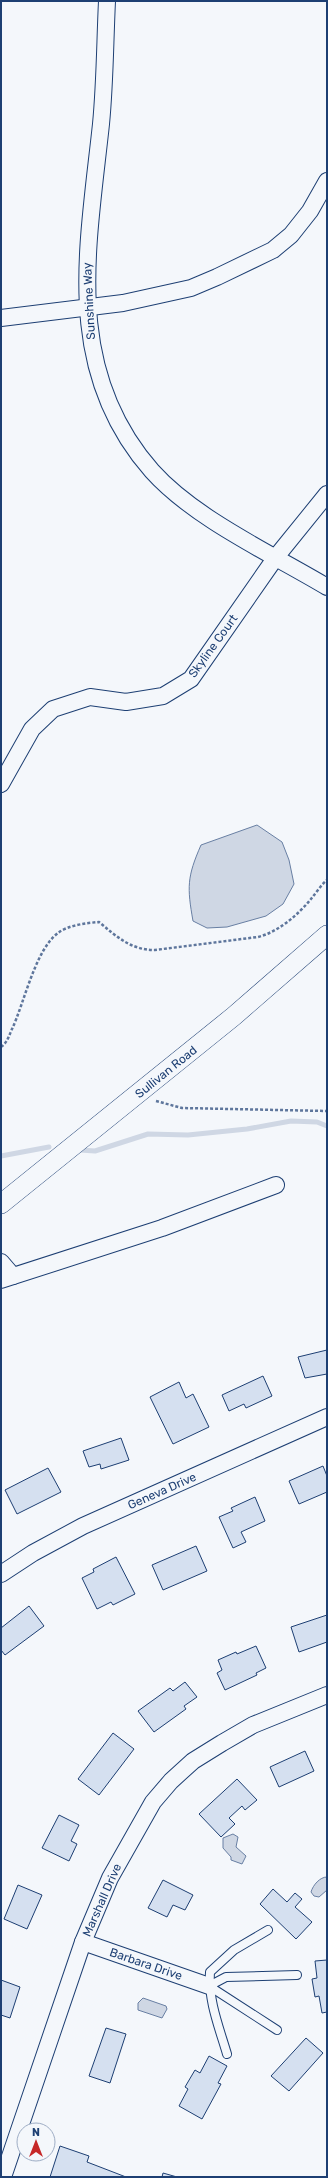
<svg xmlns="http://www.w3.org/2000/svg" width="328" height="2178" font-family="Rubik,sans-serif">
<rect width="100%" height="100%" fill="#f4f7fb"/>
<g fill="#cfd7e4" stroke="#687fa3">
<path d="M257,825L282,842L289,860L294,884L283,904L266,916L227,927L207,928L193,921C187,887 187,877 201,845Z"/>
<polygon points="233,1834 238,1837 236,1847 246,1856 242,1864 231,1860 231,1857 223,1848 223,1838"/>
<path d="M327,1877V1890L319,1897L314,1896L311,1892C313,1885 320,1877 327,1877Z"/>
<polygon points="143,1998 166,2006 167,2009 162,2018 138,2010 138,2003"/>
</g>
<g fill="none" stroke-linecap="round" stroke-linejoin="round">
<g stroke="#cfd7e4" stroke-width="5">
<polyline points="80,1150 95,1151 148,1134 188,1135 247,1129 291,1121 317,1122 327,1126"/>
<polyline points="1,1156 49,1147"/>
</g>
</g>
<g fill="#d5e0f0" stroke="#1d3f73">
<polygon points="327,1350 327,1374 305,1378 298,1357"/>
<polygon points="263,1376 272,1396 246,1408 244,1404 229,1411 222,1395"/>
<polygon points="179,1382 186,1398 193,1394 209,1427 173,1444 150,1397"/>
<polygon points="121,1438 129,1460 101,1469 100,1464 89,1467 83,1451"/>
<polygon points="323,1466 327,1476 327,1492 299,1504 289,1481"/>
<polygon points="48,1468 61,1492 17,1514 5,1490"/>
<polygon points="255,1497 265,1521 241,1532 246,1542 233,1548 219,1517 233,1511 231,1508"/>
<polygon points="196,1546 207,1571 163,1590 152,1565"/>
<polygon points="116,1557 135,1594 113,1605 111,1602 97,1609 82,1578 94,1572 93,1569"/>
<polygon points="29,1606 44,1626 5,1655 1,1650 1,1628"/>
<polygon points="327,1615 327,1642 299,1652 291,1627"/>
<polygon points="256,1646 266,1668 256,1673 257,1675 225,1690 217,1673 222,1670 218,1660 236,1652 237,1654"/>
<polygon points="185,1682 197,1697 184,1706 186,1709 154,1732 138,1711 170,1688 173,1691"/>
<polygon points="113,1733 134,1749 99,1795 78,1779"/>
<polygon points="305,1751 314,1771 279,1787 270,1767"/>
<polygon points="237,1779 257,1800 245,1810 242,1806 229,1818 235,1824 221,1837 199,1814"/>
<polygon points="59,1815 79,1825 71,1841 77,1844 69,1861 42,1848"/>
<polygon points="163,1880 193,1895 185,1910 173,1905 167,1917 148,1908"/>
<polygon points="18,1885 42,1895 27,1929 4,1919"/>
<polygon points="273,1889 287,1902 295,1893 302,1899 295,1907 312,1922 296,1939 260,1904"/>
<polygon points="327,1960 327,2012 322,2013 319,1996 315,1997 312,1979 317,1978 315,1961"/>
<polygon points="1,1980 20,1987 10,2018 1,2015"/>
<polygon points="106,2028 126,2034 110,2083 89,2076"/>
<polygon points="306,2038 323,2053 289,2091 271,2076"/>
<polygon points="209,2056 227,2066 218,2083 221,2084 202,2119 179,2106 188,2089 185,2087 195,2070 200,2073"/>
<polygon points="60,2146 89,2156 87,2162 126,2177 50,2177"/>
<polygon points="163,2173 177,2177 162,2177"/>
</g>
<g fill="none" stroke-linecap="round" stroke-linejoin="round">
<defs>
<g id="service">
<polyline points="277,2030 209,1986 226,1977 297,1975"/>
<path d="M227,2054C219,2027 208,2000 210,1972L234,1950L268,1930"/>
</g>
<g id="minor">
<path d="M107,1C105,42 105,83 101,124C88,247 62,369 152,471C195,519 272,554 327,587"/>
<polyline points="1,318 123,303 191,288 217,277 273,250 291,235 310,211 327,181"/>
<polyline points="1,784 32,729 53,709 90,697 126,702 163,696 191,679 276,557 327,494"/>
<polyline points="1,1262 13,1276"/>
<polyline points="1,1280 162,1228 276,1185"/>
<polyline points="1,1574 33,1553 83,1526 327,1417"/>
<polyline points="83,1942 209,1986"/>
<polyline points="3,2177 83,1942 110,1878 153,1802 171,1781 193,1761 222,1743 253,1725 327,1695"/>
</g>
<polyline id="tertiary" points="1,1204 234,1016 327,935"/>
</defs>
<use href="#service" stroke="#1d3f73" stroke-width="10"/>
<use href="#minor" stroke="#1d3f73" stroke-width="18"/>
<use href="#tertiary" stroke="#1d3f73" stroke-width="20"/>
<g stroke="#5e769c" stroke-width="2.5" stroke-dasharray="3 2" stroke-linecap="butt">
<path d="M1,1047C7,1043 9,1036 12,1029C24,1004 35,950 58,933C68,925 87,923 99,922C117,937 131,950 155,950L258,937C278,932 298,915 311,899C316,893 321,885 327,880"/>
<polyline points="156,1101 182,1108 327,1111"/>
</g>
<use href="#service" stroke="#f4f7fb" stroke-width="8"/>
<use href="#minor" stroke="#f4f7fb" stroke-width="16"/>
<use href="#tertiary" stroke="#f4f7fb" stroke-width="19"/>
</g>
<g text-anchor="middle" stroke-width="3" stroke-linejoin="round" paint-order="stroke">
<g font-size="12" fill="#1d3f73" stroke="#f4f7fb">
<text transform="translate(89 301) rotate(-93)" y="4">Sunshine Way</text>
<text transform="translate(213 646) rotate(-54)" y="4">Skyline Court</text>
<text transform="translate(166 1072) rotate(-39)" y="4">Sullivan Road</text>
<text transform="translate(162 1491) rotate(-24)" y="4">Geneva Drive</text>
<text transform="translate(102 1900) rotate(-66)" y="4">Marshall Drive</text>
<text transform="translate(146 1964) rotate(19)" y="4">Barbara Drive</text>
</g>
</g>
<rect width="328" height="2178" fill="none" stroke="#1d3f73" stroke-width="4"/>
<g transform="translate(36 2142)"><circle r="19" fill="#f4f7fb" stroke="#9eadc5"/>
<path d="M0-3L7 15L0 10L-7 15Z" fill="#c62828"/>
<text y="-6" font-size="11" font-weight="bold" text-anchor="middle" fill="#1d3f73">N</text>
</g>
</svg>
